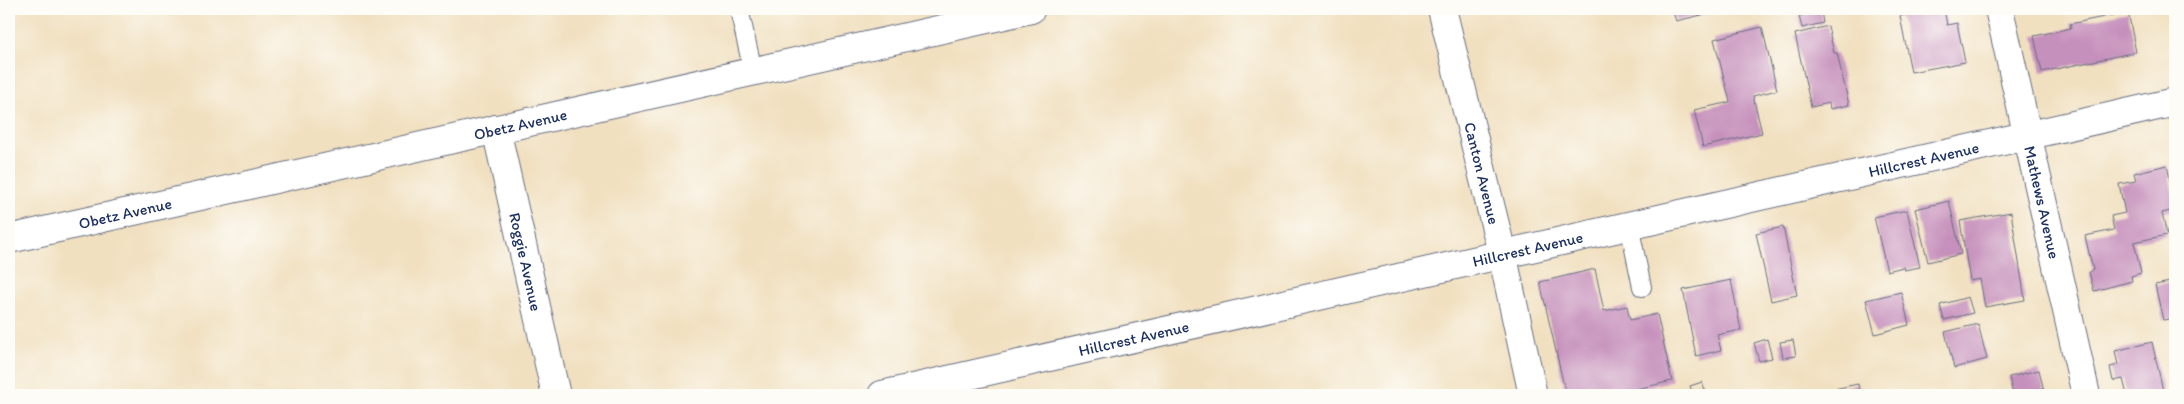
<svg xmlns="http://www.w3.org/2000/svg" width="2184" height="404" font-family="Itim,sans-serif">
<rect width="100%" height="100%" fill="#fdfcf7"/>
<filter id="ink" filterUnits="userSpaceOnUse"><feTurbulence type="fractalNoise" baseFrequency=".02" numOctaves="2"/><feDisplacementMap in="SourceGraphic" scale="10" xChannelSelector="R" yChannelSelector="G"/><feConvolveMatrix kernelMatrix="1 2 1 2 8 2 1 2 1" color-interpolation-filters="sRGB"/></filter>
<filter id="wash" filterUnits="userSpaceOnUse"><feTurbulence type="fractalNoise" baseFrequency=".0096" numOctaves="4" result="noise"/><feDisplacementMap in="SourceGraphic" scale="20" xChannelSelector="R" yChannelSelector="G"/><feGaussianBlur stdDeviation="1.12" result="paint"/><feColorMatrix in="noise" values="0 0 0 0 0 0 0 0 0 0 0 0 0 0 0 0 0 1.4 0 .05"/><feComposite in="paint" operator="in"/></filter>
<g filter="url(#wash)">
<rect width="100%" height="100%" fill="#f1e0c0"/>
<g id="blocks">
<g fill="#c690bc">
<polygon points="1672,9 1709,9 1710,13 1676,21"/>
<polygon points="1935,9 1944,9 1947,25 1957,23 1965,62 1911,72 1900,16"/>
<polygon points="1821,11 1823,23 1802,28 1799,16"/>
<polygon points="2128,12 2136,52 2042,72 2034,36 2071,28 2070,24"/>
<polygon points="1828,26 1834,53 1837,53 1849,105 1830,109 1829,103 1811,107 1795,34"/>
<polygon points="1762,27 1777,90 1753,96 1762,133 1703,147 1694,110 1730,102 1714,39"/>
<polygon points="2167,165 2175,204 2175,210 2162,213 2167,235 2134,242 2141,273 2131,276 2132,281 2094,291 2089,272 2093,270 2085,236 2114,230 2111,216 2125,213 2119,184 2136,181 2134,173"/>
<polygon points="1949,201 1961,254 1928,262 1915,209"/>
<polygon points="1907,210 1920,267 1904,270 1903,267 1887,271 1874,217"/>
<polygon points="2011,212 2025,300 1985,307 1980,279 1970,281 1960,221"/>
<polygon points="1783,227 1797,295 1771,301 1756,233"/>
<polygon points="1595,269 1604,311 1627,306 1630,320 1657,314 1672,381 1610,395 1566,395 1540,282"/>
<polygon points="1731,280 1741,330 1717,335 1721,350 1696,356 1683,290"/>
<polygon points="2175,281 2175,318 2163,320 2155,285"/>
<polygon points="1901,292 1909,325 1875,334 1866,300"/>
<polygon points="1968,297 1973,313 1944,320 1940,305"/>
<polygon points="1978,324 1987,359 1954,368 1945,332"/>
<polygon points="1767,339 1772,358 1759,361 1754,343"/>
<polygon points="1793,340 1796,356 1783,358 1780,342"/>
<polygon points="2152,342 2164,395 2127,395 2123,379 2113,381 2110,367 2118,365 2115,351"/>
<polygon points="2039,370 2045,395 2013,395 2009,377"/>
<polygon points="1702,382 1707,395 1693,395 1690,386"/>
<polygon points="1858,384 1861,395 1820,395 1819,392"/>
</g>
</g>
</g>
<g filter="url(#ink)">
<use href="#blocks" fill-opacity="0" stroke="#666d80" stroke-width="1"/>
<g fill="none" stroke-linecap="round" stroke-linejoin="round">
<defs>
<g id="lane">
<polyline points="739,9 753,71"/>
<polyline points="1629,225 1642,287"/>
</g>
<g id="street">
<path id="s1" d="M1442,9L1502,253L1533,395"/>
<path id="s2" d="M1999,9L2086,395"/>
<path id="s3" d="M496,129L556,395"/>
<path id="s4" d="M9,239L1031,9"/>
<path id="s5" d="M882,395L2175,102"/>
</g>
</defs>
<use href="#lane" stroke="#666d80" stroke-width="20"/>
<use href="#street" stroke="#666d80" stroke-width="30"/>
<use href="#lane" stroke="#fff" stroke-width="18"/>
<use href="#street" stroke="#fff" stroke-width="28"/>
</g>
</g>
<g text-anchor="middle" stroke-width="4" stroke-linejoin="round" paint-order="stroke">
<g font-size="16" fill="#1b2f5e" stroke="#fdfcf7">
<text dy="6" stroke="none"><textPath href="#s4" startOffset="524">Obetz Avenue</textPath></text>
<text dy="6" stroke="none"><textPath href="#s5" startOffset="1068">Hillcrest Avenue</textPath></text>
<text dy="6" stroke="none"><textPath href="#s1" startOffset="169">Canton Avenue</textPath></text>
<text dy="6" stroke="none"><textPath href="#s2" startOffset="198">Mathews Avenue</textPath></text>
<text dy="6" stroke="none"><textPath href="#s4" startOffset="119">Obetz Avenue</textPath></text>
<text dy="6" stroke="none"><textPath href="#s5" startOffset="662">Hillcrest Avenue</textPath></text>
<text dy="6" stroke="none"><textPath href="#s3" startOffset="136">Roggie Avenue</textPath></text>
<text dy="6" stroke="none"><textPath href="#s5" startOffset="258">Hillcrest Avenue</textPath></text>
</g>
</g>
<rect width="2184" height="404" fill="none" stroke="#fdfcf7" stroke-width="30"/>
</svg>
